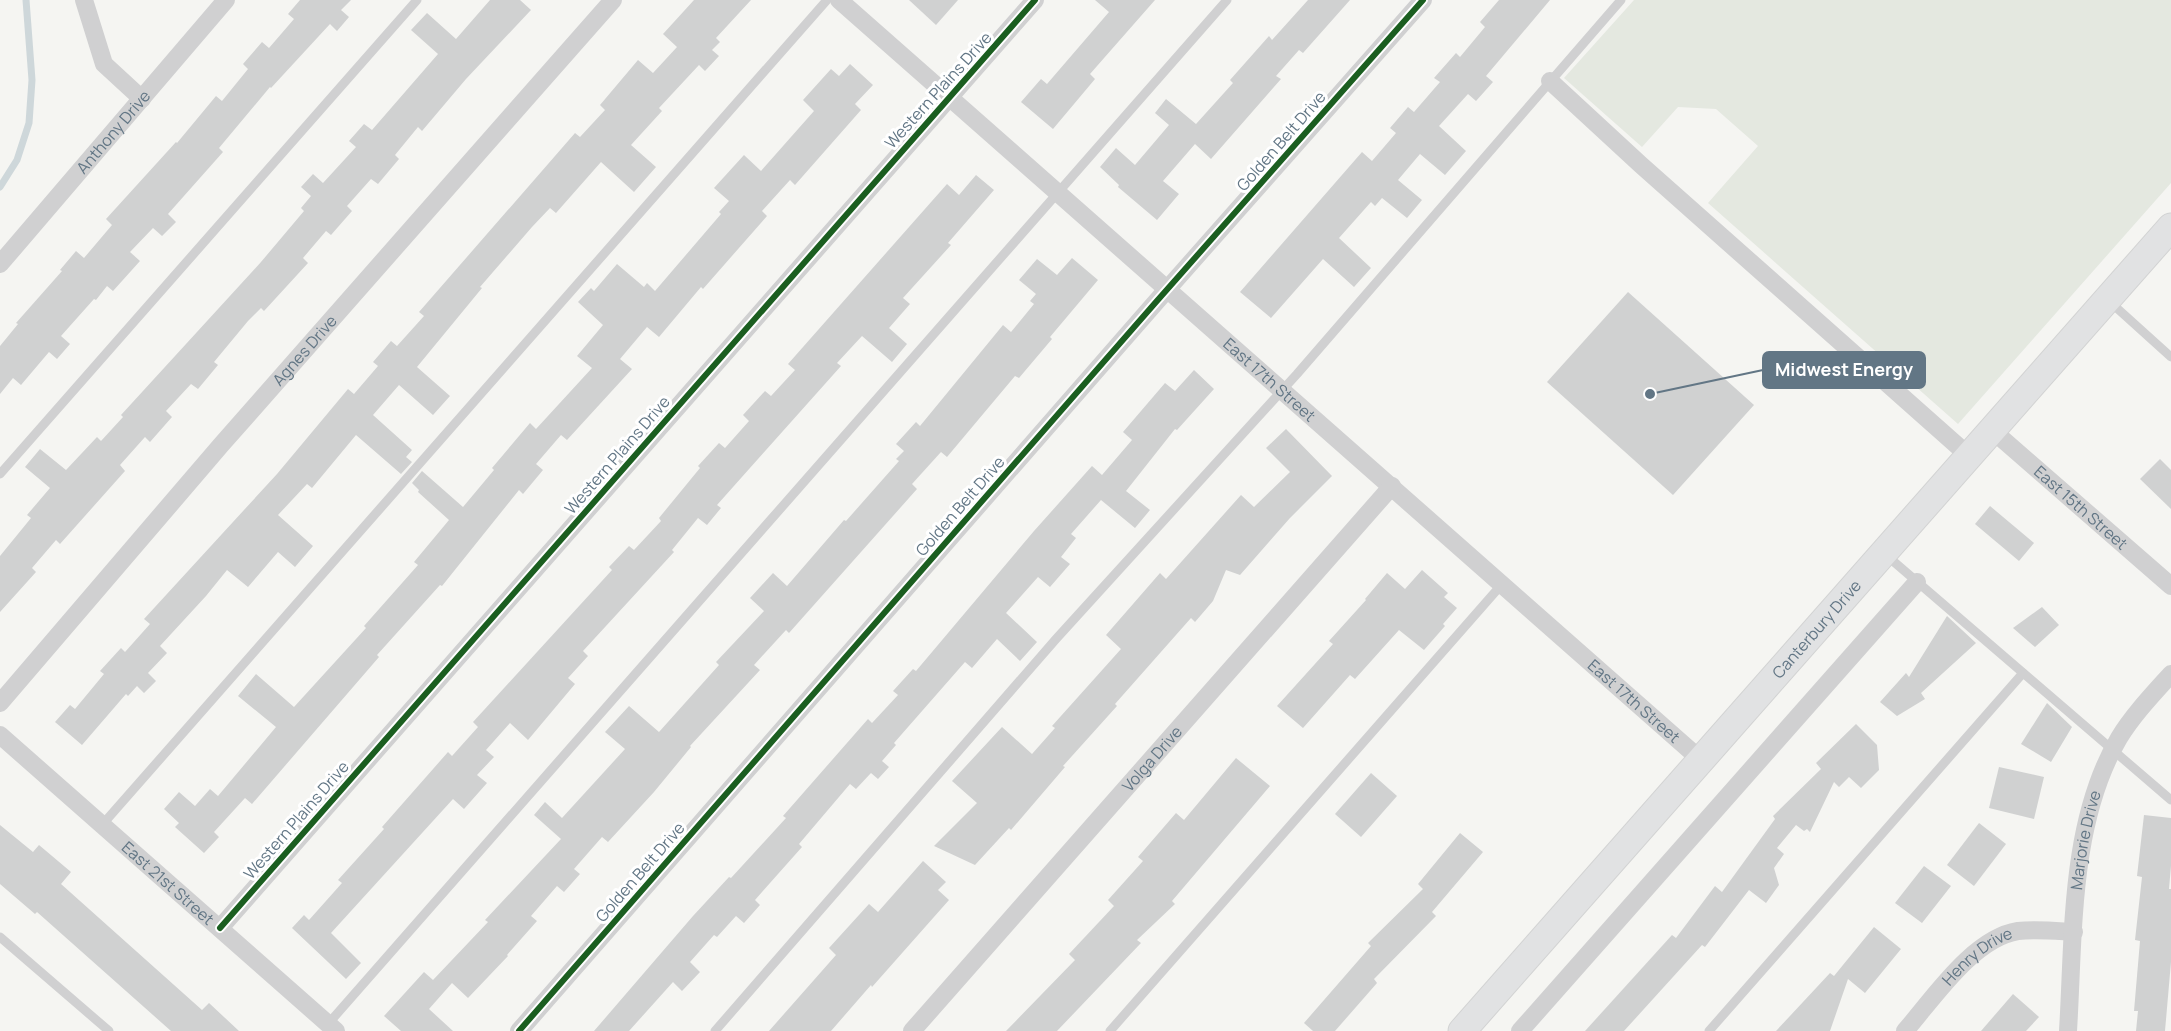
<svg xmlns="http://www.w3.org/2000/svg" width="2171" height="1031" font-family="Manrope,sans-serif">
<rect width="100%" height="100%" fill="#f5f5f2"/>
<polygon fill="#e4e8e0" points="1634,0 2171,0 2171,183 1958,424 1708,203 1758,146 1716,109 1678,107 1642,147 1564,78"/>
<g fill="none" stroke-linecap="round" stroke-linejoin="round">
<polyline stroke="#ced7da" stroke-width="7" points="0,187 17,160 29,123 32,80 26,0"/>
</g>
<g fill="#d0d1d1">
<polygon points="300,0 351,0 341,10 349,17 337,31 330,24 271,88 270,87 219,148 223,152 168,214 176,222 162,236 153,228 130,252 140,261 113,291 107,286 96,300 94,299 61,336 70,344 57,359 49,352 21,385 13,378 0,394 0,346 18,324 16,323 62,271 60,270 76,251 84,258 112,225 106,219 176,142 177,143 216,96 222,101 248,69 243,64 262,42 269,48 294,19 288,14"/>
<polygon points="490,0 520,0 531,10 466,79 422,131 418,127 395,155 399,159 378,184 371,179 347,206 352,211 331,235 326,231 303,258 308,263 264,311 261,308 248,321 214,362 218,365 198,389 191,384 166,411 172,417 150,442 145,437 120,465 125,471 60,544 56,540 32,568 36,572 0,612 0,556 31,518 27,515 50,488 25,467 40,449 66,470 97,437 101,441 123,417 121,415 261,262 304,211 301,208 311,196 301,187 313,174 323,183 356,147 349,141 364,124 372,130 438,54 411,30 427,13 456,39"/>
<polygon points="694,0 751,0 716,38 720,42 712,50 719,56 705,71 699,65 659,108 662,111 631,145 656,167 634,192 601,162 556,213 550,208 532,227 480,287 482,288 417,367 450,396 433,415 399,385 373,415 412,450 406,457 412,462 401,474 356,435 312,488 307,484 278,515 313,546 295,567 278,552 248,587 227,570 206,596 160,646 167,653 148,673 156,681 144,693 137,686 128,696 126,694 82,745 55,722 70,705 75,709 104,674 100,671 121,648 125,652 150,624 144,619 277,474 348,389 354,394 378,366 373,362 391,341 397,346 424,316 419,312 575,133 580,137 605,110 600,105 638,60 653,73 677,47 663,34"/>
<polygon points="909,0 958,0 936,25"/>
<polygon points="1095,0 1155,0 1090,74 1095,79 1053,129 1021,102 1041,79 1047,84 1109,12"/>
<polygon points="1308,0 1350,0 1303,53 1299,50 1276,76 1281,79 1211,159 1195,144 1163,181 1179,194 1157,220 1118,187 1119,185 1100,167 1116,148 1135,165 1169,125 1155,113 1166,99 1196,124 1233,83 1230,80 1269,36 1272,40"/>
<polygon points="1499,0 1550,0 1486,76 1493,82 1476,101 1468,94 1439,126 1466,151 1445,175 1420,154 1398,180 1422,200 1407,218 1382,198 1375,206 1371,202 1339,238 1371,268 1354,287 1323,259 1271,318 1240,292 1362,152 1372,161 1396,133 1390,128 1408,107 1414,112 1440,82 1434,78 1456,53 1460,57 1485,27 1480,22"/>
<polygon points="850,64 873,85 855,104 861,110 795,185 790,180 762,211 767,216 703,289 701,287 659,337 647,327 620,359 632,369 567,440 561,435 536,464 543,470 523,494 519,490 442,586 440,585 377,655 379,657 252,804 245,798 214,832 219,837 204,853 175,827 179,823 164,809 179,792 195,806 210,789 218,796 276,727 238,696 256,674 294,707 366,628 364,626 418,565 414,562 449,520 418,492 419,490 412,483 422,471 463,507 494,470 492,468 530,423 536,429 592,368 577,356 603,325 578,302 591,288 594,291 617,264 644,287 647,283 655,291 721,214 719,212 729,201 714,188 744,155 761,171 814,111 803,100 831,69 839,76"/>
<polygon points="976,175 994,190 948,243 951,245 903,298 910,304 889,328 907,344 892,362 862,336 837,363 841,366 717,505 721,508 707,525 698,518 672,550 674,552 583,651 588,656 568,678 575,684 528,740 510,723 486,750 494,757 477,775 487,783 464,809 453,799 331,933 361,963 346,979 292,928 304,915 309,920 342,883 338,880 384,829 382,827 448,752 452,756 478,727 473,722 612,570 609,567 629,546 634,550 661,521 659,518 700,468 698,466 719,443 725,448 749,421 743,415 765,391 771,396 795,370 788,364 947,184 959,195"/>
<polygon points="1072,258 1098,280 1050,337 1052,339 1019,378 1015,376 947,457 941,452 912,484 917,489 789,633 786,630 754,665 760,670 690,746 691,747 654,792 608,842 602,837 574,869 580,874 564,892 557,886 531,916 537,921 507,955 508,956 468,998 452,983 429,1009 453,1031 401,1031 384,1016 424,972 433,980 488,922 485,920 561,839 534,815 545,802 562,818 625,749 605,732 629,706 659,732 719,665 716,662 764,611 750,598 773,573 787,586 844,520 846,521 899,461 896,459 904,451 896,444 916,422 920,426 1003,325 1011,332 1034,304 1030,301 1036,294 1019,280 1037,259 1057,275"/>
<polygon points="1628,292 1754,405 1673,495 1547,382"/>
<polygon points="1194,370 1214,389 1177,430 1175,429 1126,491 1150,510 1135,528 1101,500 1071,534 1076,538 1061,557 1070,564 1050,587 1038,577 1006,613 1037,642 1020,661 997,639 972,668 965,662 894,743 896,745 882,761 889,767 878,779 871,773 856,789 850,784 799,844 802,847 755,900 760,905 744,923 736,916 717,937 714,935 690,962 700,972 682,991 673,982 629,1031 594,1031 693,916 729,877 731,878 786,818 783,816 868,719 872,723 898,695 893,691 913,669 916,671 1034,531 1092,466 1102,475 1132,440 1123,432 1165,383 1175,391"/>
<polygon points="1286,429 1332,476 1290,518 1240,575 1226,570 1213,601 1195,622 1191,618 1115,704 1117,706 1063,766 1065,767 1011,830 1009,828 975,865 934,846 977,803 952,781 1002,727 1032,754 1055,728 1052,726 1121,649 1106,635 1160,573 1166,579 1241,495 1254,507 1290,472 1266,448"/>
<polygon points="2160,459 2171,470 2171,509 2140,479"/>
<polygon points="1990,506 2034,543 2019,561 1975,524"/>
<polygon points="1422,570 1448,593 1444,597 1457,608 1443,624 1445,626 1424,650 1399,630 1355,679 1350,675 1303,728 1277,706 1333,644 1329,641 1366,600 1365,599 1387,573 1405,589"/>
<polygon points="2042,607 2059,625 2035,647 2013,628"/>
<polygon points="1947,616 1976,643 1921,693 1925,699 1897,716 1880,702 1906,673 1909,677"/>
<polygon points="2047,703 2072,727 2051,762 2021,744"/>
<polygon points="1856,724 1877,745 1879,770 1861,788 1849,777 1839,787 1834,782 1810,832 1807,829 1804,831 1796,825 1777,848 1784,854 1774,868 1779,885 1766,903 1749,890 1705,947 1702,945 1624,1031 1585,1031 1672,935 1676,938 1715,886 1722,892 1775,819 1773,816 1821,769 1816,763"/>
<polygon points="1236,758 1270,786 1172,901 1175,904 1137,940 1141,943 1057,1031 1006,1031 1075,960 1069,954 1114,906 1108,900 1143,861 1138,857 1176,813 1184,820"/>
<polygon points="1999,767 2044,777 2034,819 1989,808"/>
<polygon points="1371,773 1397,796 1361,837 1335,814"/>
<polygon points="2144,815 2171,818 2171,866 2169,889 2171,889 2171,962 2165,1031 2136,1031 2138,1011 2134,1011 2140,941 2135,940 2142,877 2137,876"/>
<polygon points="1979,823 2006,844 1974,886 1947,865"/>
<polygon points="0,825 33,852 39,845 71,872 61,884 202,1010 209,1003 239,1031 171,1031 37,912 35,914 0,884"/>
<polygon points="1460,833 1483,852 1432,912 1436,916 1374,979 1377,983 1335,1031 1313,1031 1304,1023 1371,946 1368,943 1423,889 1418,884"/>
<polygon points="923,861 946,882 938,890 949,900 872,987 871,985 831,1031 769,1031 836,955 829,948 869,904 878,912"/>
<polygon points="1924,866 1951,886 1922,923 1895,903"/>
<polygon points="1874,927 1901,949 1865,993 1848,979 1830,1031 1776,1031 1830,973 1834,976"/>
<polygon points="2013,994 2039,1017 2026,1031 1981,1031"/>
</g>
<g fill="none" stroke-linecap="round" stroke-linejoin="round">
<defs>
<g id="secondary">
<path id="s9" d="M1462,1031L2171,227"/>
</g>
</defs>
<use href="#secondary" stroke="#d2d3d3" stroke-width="29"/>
<g stroke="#d0d0d1" stroke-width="9">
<polyline points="2109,301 2171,357"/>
<polyline points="0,474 417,0"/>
<polyline points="1886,555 2171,800"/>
<polyline points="102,825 827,0"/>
<polyline points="0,937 109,1031"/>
<polyline points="328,1024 1227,0"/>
<polyline points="715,1031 1056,639 1297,374 1621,0"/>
<polyline points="1110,1031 1503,583"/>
<polyline points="1709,1031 2023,673"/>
</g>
<g stroke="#d0d0d1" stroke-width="18">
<polyline points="84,0 104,64 142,99"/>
<path id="s1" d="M839,0L1701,760"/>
<polyline points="1550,81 1641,165 1969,456"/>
<path id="s2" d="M0,264L226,0"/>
<path id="s3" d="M1992,430L2171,586"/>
<path id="s4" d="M0,703L221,445L613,0"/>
<path id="s5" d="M0,735L336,1031"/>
<polyline points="220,928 1035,0"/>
<polyline points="519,1031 1156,302 1423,0"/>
<path id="s6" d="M912,1031L1392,486"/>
<polyline points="1520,1031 1917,582"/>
<path id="s7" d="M1905,1031C1933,999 1973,938 2018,931C2036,929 2056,931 2074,932"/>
<path id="s8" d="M2068,1031C2074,935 2069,823 2119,738C2133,715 2153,694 2171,674"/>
</g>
<use href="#secondary" stroke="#e1e2e3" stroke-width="27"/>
<defs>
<g id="cycleway">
<polyline points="220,928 1035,0"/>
<polyline points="519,1031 1156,302 1423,0"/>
</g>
</defs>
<use href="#cycleway" stroke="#fff" stroke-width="10"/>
<use href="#cycleway" stroke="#1b5e20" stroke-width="6"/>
</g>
<g text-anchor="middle" stroke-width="6" stroke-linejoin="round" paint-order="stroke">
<g font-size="16" fill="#627685" stroke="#fff">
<text transform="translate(938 90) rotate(-48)" y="6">Western Plains Drive</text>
<text dy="6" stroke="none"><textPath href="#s2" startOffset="174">Anthony Drive</textPath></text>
<text transform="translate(1281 141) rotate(-49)" y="6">Golden Belt Drive</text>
<text dy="6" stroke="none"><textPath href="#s4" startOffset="466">Agnes Drive</textPath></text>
<text dy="6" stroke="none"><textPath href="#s1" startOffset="574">East 17th Street</textPath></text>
<text transform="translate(617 455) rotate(-49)" y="6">Western Plains Drive</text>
<text transform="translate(960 506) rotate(-49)" y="6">Golden Belt Drive</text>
<text dy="6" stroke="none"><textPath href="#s3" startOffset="118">East 15th Street</textPath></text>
<text dy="6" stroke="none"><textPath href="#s9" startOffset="536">Canterbury Drive</textPath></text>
<text dy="6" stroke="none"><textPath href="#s1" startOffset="1060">East 17th Street</textPath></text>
<text dy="6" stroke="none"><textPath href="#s6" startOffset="363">Volga Drive</textPath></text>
<text transform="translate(296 820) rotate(-49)" y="6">Western Plains Drive</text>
<text dy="6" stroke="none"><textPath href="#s8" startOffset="192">Marjorie Drive</textPath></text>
<text transform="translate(640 872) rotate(-49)" y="6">Golden Belt Drive</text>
<text dy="6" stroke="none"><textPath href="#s5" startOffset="224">East 21st Street</textPath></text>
<text dy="6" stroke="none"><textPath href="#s7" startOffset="105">Henry Drive</textPath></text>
</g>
</g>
<path fill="none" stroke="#627685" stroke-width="2" d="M1650 394L1763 370"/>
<circle fill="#627685" stroke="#fff" stroke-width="2" cx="1650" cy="394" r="6"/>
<rect fill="#627685" stroke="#627685" stroke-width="2" x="1763" y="352" width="162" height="36" rx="6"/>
<g font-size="18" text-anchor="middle" font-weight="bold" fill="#fff">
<text x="1844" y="376">Midwest Energy</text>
</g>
</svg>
